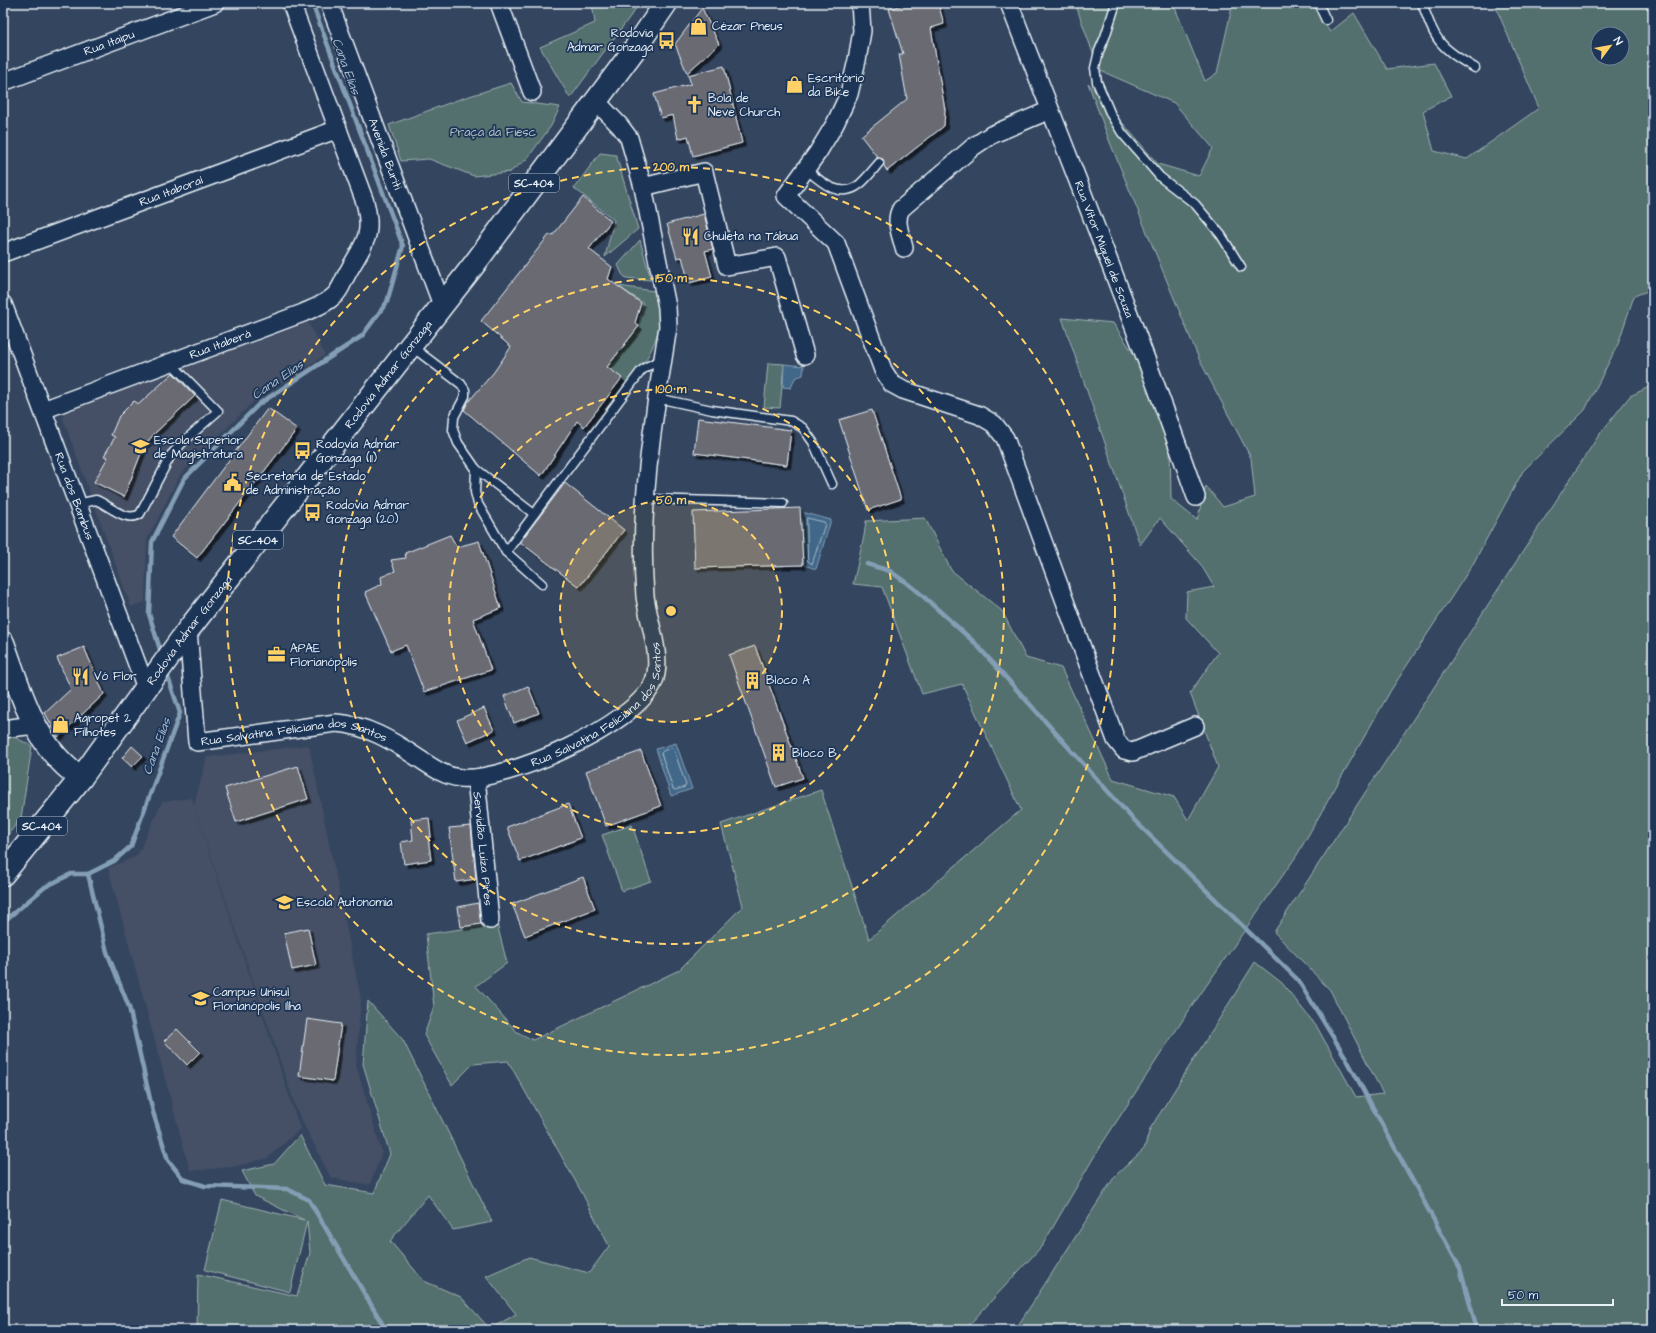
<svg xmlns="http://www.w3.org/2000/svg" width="1656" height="1333" font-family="'Architects Daughter',sans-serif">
<defs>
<filter id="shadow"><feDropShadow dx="3.5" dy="3.5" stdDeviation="0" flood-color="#0009"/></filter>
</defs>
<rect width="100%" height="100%" fill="#34455f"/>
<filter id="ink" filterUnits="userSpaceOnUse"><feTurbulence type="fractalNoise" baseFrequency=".025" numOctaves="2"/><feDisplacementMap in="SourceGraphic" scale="8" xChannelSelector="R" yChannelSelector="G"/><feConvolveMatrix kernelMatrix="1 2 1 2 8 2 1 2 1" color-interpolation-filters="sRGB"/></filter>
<g filter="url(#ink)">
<g fill="#445065">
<polygon points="308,322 325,355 255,400 180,475 147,540 145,602 131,607 63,419 64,412"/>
<polygon points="309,745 361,999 356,1065 382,1152 370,1185 331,1178 297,1111 194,806 300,1129 268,1158 232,1167 190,1171 108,868 137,856 162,802 192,798 194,805 207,757"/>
</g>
<g fill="#53706e" stroke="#9eb0b3" fill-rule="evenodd">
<polygon points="592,3 640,3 570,98 540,47 595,23"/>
<path d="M1075,3H1173L1205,81L1217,73L1232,7L1231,3H1312L1330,32L1354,13L1387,69L1434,63L1451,96L1423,111L1434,151L1467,159L1539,108L1494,3H1653V289L1634,296L1618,344L1585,410L1523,471L1473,564L1391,690L1297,855L1188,1012L1098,1150L1042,1246L969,1325L967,1330H197L198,1274L297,1296L310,1253L307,1221L290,1292L205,1270L222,1200L304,1220L255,1196L242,1171L274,1164L300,1135L325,1185L374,1193L390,1154L363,1064L368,1001L403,1040L492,1222L453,1230L428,1195L390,1241L424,1281L461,1297L490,1329L516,1314L486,1276L529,1257L589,1273L609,1246L582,1193L508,1061L473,1064L452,1085L424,1035L434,1007L426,934L497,924L507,963L476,986L517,1032L533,1040L679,970L743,906L721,824L821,790L869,939L1021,810L962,684L922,694L882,587L853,584L864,536L866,521L925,518L951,570L1002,611L1026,658L1061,668L1113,779L1174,797L1188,820L1218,767L1190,693L1218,653L1186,618L1187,592L1214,587L1201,565L1160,518L1140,545L1062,318L1113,323L1150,378L1170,444L1171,499L1197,520L1206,486L1223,507L1255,497L1251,458L1199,359L1109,140L1088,83L1158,164L1199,176L1213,148L1174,103L1099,70ZM1598,34H1622V58H1598Z"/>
<polygon points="511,83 522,102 560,107 551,126 527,159 510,172 474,176 429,159 401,161 389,125 460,99"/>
<polygon points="600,153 616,155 638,229 605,257 614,220 574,188"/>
<polygon points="640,240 651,280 626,278 622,274 618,265"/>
<path d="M618,286L654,291C655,298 658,305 659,312C662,339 644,364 629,384L607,367L638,328L643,303Z"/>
<polygon points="768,363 784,364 780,408 764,407"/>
<polygon points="1653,381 1653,1330 1015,1330 1115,1176 1144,1149 1150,1129 1255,962 1282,983 1317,1027 1356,1097 1383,1094 1330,990 1274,932 1599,435 1630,396 1647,388"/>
<polygon points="14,737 32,746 21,818 3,841 3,738"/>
<polygon points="632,825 651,881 622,891 602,835"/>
</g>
<g fill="#426889" stroke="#849fb5">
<polygon points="784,364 804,366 803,375 795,378 791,388 783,387"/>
<polygon points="802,512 831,520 816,569 804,565"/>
<polygon points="676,743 692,789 671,796 656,749"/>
</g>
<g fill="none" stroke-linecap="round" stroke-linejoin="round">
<g stroke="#a6bacc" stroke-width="1">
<polygon points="807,518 824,522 825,524 812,564 808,561"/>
<polygon points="672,748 674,750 686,785 685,787 675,790 673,789 661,753 663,751"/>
</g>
<g stroke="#849fb5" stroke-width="4.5">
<polyline points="867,564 890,571 915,589 974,642 1131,817 1298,980 1346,1058 1460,1268 1477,1330"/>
<polyline points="162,656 149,614 152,542 184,479 259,404 362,336 387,302 403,246 312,3"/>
<polyline points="88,874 107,952 129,1007 153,1112 168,1160 183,1179 205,1186 287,1189 309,1200 386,1330"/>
<polyline points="3,922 45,887 71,874 88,874 114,861 131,846 180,713 166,671"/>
</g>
</g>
<g fill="#6a6b73" stroke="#e8f1f8" filter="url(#shadow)">
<polygon points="908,3 938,3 944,24 931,28 945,110 944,126 887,171 884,166 883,159 878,158 861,136 907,99 899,54 903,54 889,9"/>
<polygon points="702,8 719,44 687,73 675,44"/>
<polygon points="724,66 742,143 693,156 688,136 678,139 673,115 661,118 654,94 691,84 688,75"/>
<polygon points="583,197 611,221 589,249 612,267 608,279 641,303 635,323 639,326 607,367 622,378 584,427 577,421 541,476 464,410 468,402 494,372 511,347 481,321 549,235 553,235"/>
<polygon points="704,214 713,249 705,251 712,277 689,283 682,257 677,258 667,224"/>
<polygon points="173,373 195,396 155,433 144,446 124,497 94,482 108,457 104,456 115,437 111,435 119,416 134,401 139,404"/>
<polygon points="268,408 297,429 197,558 171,537"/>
<polygon points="872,410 901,499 868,510 839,420"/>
<polygon points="698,418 791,430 787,465 694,453"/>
<polygon points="565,483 624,530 579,587 520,542"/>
<polygon points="800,508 803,565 695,568 693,512"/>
<polygon points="450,535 457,547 479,541 501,608 473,619 491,670 424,692 406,645 391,651 365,592 382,584 381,577 395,571 391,560 406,558 405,553"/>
<polygon points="755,646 803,778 776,787 729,655"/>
<polygon points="84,647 104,694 58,737 45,713 71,689 57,658"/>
<polygon points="528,686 539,713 514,723 504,696"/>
<polygon points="484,708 494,730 467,742 457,720"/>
<polygon points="132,746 143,756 132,767 122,758"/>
<polygon points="641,751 661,806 606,826 586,771"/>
<polygon points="298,766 308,799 236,822 225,788"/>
<polygon points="568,804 581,838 520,861 507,827"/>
<polygon points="429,818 431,837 428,837 431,860 404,864 401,842 413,840 411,820"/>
<polygon points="471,826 476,879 456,882 449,828"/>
<polygon points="583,877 595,909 525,936 512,904"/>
<polygon points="478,903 481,924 461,927 458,907"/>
<polygon points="308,928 316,965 292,970 284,933"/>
<polygon points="307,1019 341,1024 333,1081 299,1076"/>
<polygon points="177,1029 200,1052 187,1065 164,1041"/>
</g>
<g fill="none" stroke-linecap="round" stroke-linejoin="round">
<defs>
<g id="service">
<polyline points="1116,3 1105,37 1099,51 1095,68 1097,82 1111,115 1122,133 1160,177 1195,204 1221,235 1241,267"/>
<polyline points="1318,3 1326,20"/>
<path d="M1422,3C1436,42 1439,47 1475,68"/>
<path d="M806,169C821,182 840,200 860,184C867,178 873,170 879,163"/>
<polyline points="411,346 461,384 465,390 465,396 454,417 453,430 458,443 476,469 534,514"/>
<polyline points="657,398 712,410 791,421 803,428 813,442 832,484"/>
<polyline points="476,469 475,492 478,504 506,552 542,584"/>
<polyline points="646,499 783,503"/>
<path d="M77,504L96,500C109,505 126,523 140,514L171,455L183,442L218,411L170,362"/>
<polyline points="506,552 641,371 646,367 663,359"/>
</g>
<g id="minor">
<path id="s1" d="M329,3L442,305"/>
<polyline points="499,3 532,92"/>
<polyline points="860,3 862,31 857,60 849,94 835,124 818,152 786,196 836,243 883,370 892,384 903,390 979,415 994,424 1005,438 1116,740 1124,750 1133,752 1195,726"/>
<path id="s2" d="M1009,3C1072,167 1138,331 1196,497"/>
<path id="s3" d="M3,82L215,3"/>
<polyline points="643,187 704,172 727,266 777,257 805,355"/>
<path d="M904,248C901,235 894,221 901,209L973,147L991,135L1050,110"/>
<path id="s4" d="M3,253L338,129"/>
<path id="s5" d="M3,304L146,688"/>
<path id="s6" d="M43,410L303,313C314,308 326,304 335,295C341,289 343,281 347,274C363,244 374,238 365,202L291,3"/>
<path id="s7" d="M188,630L197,742L336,723C366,725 391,740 415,756C429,765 443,776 460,778C505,783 637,725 654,681C663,657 648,621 645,596C638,507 654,415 668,327L667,307L643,187L629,138L620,126L596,101"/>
<polyline points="3,729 34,725"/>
<path id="s8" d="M476,778L490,920"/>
</g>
<path id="secondary" d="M3,643C21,693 35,748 81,778"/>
<g id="primary">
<path id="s9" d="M3,874L81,778L188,630L473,266L634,50L666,3"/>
</g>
</defs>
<use href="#service" stroke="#e8f1f8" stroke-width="11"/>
<use href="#minor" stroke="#e8f1f8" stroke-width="20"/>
<use href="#secondary" stroke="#e8f1f8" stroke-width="25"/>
<use href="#primary" stroke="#e8f1f8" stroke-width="25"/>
<use href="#service" stroke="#1d3557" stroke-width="8"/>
<use href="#minor" stroke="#1d3557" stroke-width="17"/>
<use href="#secondary" stroke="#1d3557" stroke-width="22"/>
<use href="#primary" stroke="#1d3557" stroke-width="22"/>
</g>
</g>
<circle cx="671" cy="611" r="111" fill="#ffd166" fill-opacity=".12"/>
<g fill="none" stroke="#ffd166" stroke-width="2" stroke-dasharray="7 5">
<circle cx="671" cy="611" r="111"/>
<circle cx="671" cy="611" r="222"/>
<circle cx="671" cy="611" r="333"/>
<circle cx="671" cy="611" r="444"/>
</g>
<defs>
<symbol id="shop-bare" viewBox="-9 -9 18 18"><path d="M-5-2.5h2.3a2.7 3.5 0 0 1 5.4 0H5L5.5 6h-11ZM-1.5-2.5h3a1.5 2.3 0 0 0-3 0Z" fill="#ffd166" stroke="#1d3557" stroke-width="2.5" paint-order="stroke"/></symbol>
<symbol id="bus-bare" viewBox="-9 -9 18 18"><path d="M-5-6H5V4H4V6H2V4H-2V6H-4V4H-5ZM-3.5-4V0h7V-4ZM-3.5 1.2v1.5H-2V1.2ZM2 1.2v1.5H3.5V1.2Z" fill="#ffd166" stroke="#1d3557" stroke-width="2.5" paint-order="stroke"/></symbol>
<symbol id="church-bare" viewBox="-9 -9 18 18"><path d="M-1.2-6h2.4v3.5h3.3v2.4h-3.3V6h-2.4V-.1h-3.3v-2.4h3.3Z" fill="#ffd166" stroke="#1d3557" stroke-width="2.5" paint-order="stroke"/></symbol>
<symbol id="restaurant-bare" viewBox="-9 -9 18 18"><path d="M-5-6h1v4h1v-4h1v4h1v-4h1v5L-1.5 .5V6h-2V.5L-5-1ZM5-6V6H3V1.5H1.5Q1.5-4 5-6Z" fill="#ffd166" stroke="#1d3557" stroke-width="2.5" paint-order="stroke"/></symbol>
<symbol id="university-bare" viewBox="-9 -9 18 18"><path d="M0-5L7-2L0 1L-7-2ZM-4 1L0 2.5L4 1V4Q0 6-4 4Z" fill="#ffd166" stroke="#1d3557" stroke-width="2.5" paint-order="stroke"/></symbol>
<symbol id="civic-bare" viewBox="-9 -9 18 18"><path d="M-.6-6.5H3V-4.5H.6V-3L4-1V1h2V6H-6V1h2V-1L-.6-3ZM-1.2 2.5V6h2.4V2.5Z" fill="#ffd166" stroke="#1d3557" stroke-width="2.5" paint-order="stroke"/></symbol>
<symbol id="office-bare" viewBox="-9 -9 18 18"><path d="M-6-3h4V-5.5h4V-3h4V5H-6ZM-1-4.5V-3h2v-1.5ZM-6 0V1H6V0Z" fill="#ffd166" stroke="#1d3557" stroke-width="2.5" paint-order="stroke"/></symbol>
<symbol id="building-bare" viewBox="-9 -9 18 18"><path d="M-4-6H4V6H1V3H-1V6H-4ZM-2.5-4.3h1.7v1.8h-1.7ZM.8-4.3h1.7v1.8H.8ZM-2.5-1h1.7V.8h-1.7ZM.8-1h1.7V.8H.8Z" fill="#ffd166" stroke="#1d3557" stroke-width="2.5" paint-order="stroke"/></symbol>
<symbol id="school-bare" viewBox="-9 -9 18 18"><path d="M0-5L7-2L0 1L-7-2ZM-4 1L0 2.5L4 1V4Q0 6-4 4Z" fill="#ffd166" stroke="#1d3557" stroke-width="2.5" paint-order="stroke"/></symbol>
</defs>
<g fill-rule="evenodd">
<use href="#shop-bare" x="686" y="14" width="25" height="25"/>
<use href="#bus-bare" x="654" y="28" width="25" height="25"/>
<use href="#shop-bare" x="782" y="72" width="25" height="25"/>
<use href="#church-bare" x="682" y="92" width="25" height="25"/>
<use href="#restaurant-bare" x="678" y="224" width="25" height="25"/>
<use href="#university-bare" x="128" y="434" width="25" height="25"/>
<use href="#bus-bare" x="290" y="438" width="25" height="25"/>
<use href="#civic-bare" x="220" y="470" width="25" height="25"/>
<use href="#bus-bare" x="300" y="500" width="25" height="25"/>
<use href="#office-bare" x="264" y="642" width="25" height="25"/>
<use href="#restaurant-bare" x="68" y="664" width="25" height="25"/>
<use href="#building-bare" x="740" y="668" width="25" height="25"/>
<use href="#shop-bare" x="48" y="712" width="25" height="25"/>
<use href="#building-bare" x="766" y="740" width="25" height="25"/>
<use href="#school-bare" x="272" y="890" width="25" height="25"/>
<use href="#university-bare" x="188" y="986" width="25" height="25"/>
</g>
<g text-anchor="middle" stroke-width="3.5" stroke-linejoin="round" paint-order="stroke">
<g fill="#1d3557" stroke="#abb9c8" stroke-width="1">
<rect x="509" y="174" width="50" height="18" rx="3"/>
<rect x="233" y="531" width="50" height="18" rx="3"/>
<rect x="17" y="817" width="50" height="18" rx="3"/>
</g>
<g font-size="11" font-weight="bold" fill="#e8f1f8">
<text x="534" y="187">SC-404</text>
<text x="258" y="544">SC-404</text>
<text x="42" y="830">SC-404</text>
</g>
<g font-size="12" fill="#e8f1f8" stroke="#1d3557" text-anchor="start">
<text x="712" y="30">Cézar Pneus</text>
<text x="653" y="37" text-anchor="end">Rodovia<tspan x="653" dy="14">Admar Gonzaga</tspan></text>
<text x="808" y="82">Escritório<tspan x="808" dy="14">da Bike</tspan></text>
<text x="708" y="102">Bola de<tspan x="708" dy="14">Neve Church</tspan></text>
<text x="704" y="240">Chuleta na Tábua</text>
<text x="154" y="444">Escola Superior<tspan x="154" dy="14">de Magistratura</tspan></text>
<text x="316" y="448">Rodovia Admar<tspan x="316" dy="14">Gonzaga (11)</tspan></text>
<text x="246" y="480">Secretaria de Estado<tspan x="246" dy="14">de Administração</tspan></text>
<text x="326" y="509">Rodovia Admar<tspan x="326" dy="14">Gonzaga (20)</tspan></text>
<text x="290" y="652">APAE<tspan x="290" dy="14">Florianópolis</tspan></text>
<text x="94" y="680">Vó Flor</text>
<text x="766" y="684">Bloco A</text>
<text x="74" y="722">Agropet 2<tspan x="74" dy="14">Filhotes</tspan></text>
<text x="792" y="757">Bloco B</text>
<text x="297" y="906">Escola Autonomia</text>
<text x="213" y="996">Campus Unisul<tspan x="213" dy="14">Florianópolis Ilha</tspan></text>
</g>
<g font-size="12" fill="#e8f1f8" stroke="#1d3557">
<text dy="4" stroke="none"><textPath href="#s3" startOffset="113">Rua Itaipu</textPath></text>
<text dy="4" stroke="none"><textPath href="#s1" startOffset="161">Avenida Buriti</textPath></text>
<text dy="4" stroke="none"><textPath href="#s4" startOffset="179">Rua Itaboraí</textPath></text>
<text dy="4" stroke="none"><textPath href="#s2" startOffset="264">Rua Vítor Miguel de Souza</textPath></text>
<text dy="4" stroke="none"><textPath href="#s6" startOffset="189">Rua Itaberá</textPath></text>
<text dy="4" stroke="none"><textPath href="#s9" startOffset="631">Rodovia Admar Gonzaga</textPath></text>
<text dy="4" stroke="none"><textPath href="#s5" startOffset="205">Rua dos Bambus</textPath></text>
<text dy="4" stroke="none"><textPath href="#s9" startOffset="307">Rodovia Admar Gonzaga</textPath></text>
<text dy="4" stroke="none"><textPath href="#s7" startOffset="558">Rua Salvatina Feliciana dos Santos</textPath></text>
<text dy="4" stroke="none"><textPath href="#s7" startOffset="211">Rua Salvatina Feliciana dos Santos</textPath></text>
<text dy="4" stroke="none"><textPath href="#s8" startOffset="71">Servidão Luíza Pires</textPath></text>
</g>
<g font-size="12" fill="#b4c4c8" stroke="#1d3557">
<text x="493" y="136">Praça da Fiesc</text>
</g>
<g font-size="13" font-style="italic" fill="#aec1d1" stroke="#1d3557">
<text transform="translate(347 66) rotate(70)" y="5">Cana Elias</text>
<text transform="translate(277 379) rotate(-34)" y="5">Cana Elias</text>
<text transform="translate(156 746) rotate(-70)" y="5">Cana Elias</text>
</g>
</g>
<circle cx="671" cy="611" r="6" fill="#ffd166" stroke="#1d3557" stroke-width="2"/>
<g font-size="12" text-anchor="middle" font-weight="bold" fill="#ffd166" stroke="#1d3557" stroke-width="3.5" stroke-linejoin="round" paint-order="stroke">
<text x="671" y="171">200 m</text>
<text x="671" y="282">150 m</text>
<text x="671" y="393">100 m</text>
<text x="671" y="504">50 m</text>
</g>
<rect width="1656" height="1333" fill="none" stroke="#1d3557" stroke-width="16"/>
<rect x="8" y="8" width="1640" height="1317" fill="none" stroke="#e8f1f8" stroke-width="1.5" filter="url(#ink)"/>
<g transform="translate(1610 46) rotate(58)"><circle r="19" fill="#1d3557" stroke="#6e8097"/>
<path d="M0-3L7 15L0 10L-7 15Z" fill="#ffd166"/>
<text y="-6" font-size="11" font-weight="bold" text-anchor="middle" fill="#e8f1f8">N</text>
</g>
<path d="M1502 1299v6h111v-6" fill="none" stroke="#e8f1f8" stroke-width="2"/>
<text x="1508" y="1299" font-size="12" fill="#e8f1f8" stroke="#1d3557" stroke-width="3" paint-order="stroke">50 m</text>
</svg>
